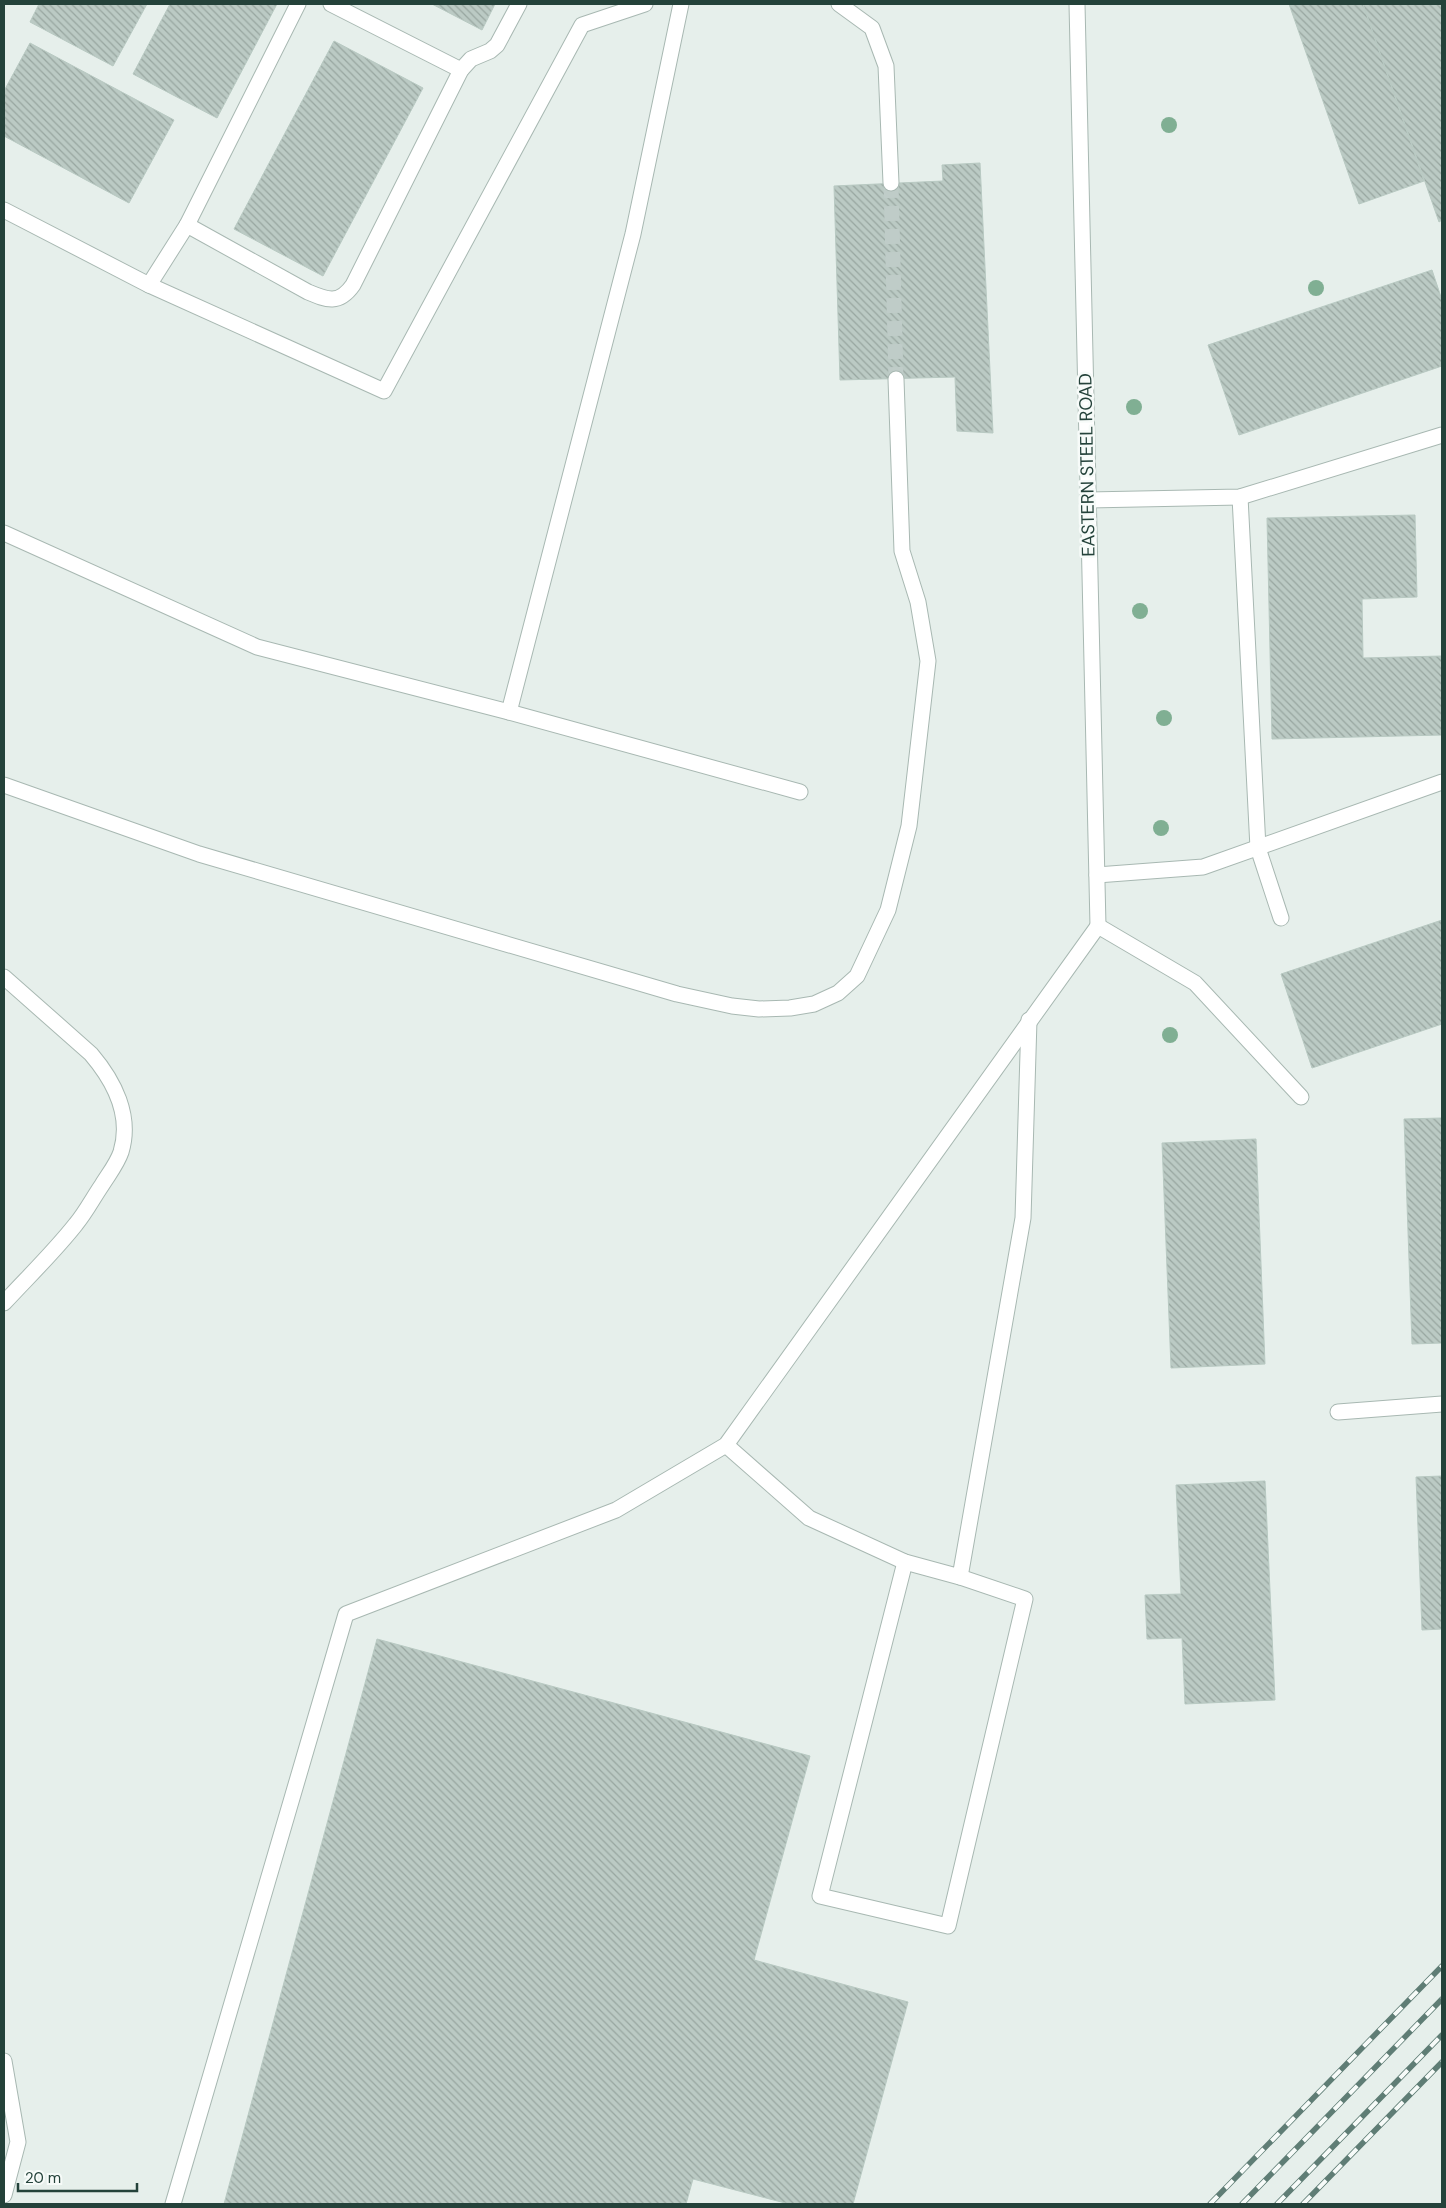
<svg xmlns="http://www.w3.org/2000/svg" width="1446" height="2208" font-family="'DM Sans',sans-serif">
<defs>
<pattern id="building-back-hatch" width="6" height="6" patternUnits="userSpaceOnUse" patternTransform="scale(1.25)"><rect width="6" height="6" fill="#bbcac4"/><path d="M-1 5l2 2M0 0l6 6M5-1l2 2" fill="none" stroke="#98a6a0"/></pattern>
</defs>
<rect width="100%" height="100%" fill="#e6efeb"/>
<g fill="url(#building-back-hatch)" stroke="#b8c9c2">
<polygon points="39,4 147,4 113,66 30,22"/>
<polygon points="170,4 277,4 217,118 133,74"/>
<polygon points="432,4 495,4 482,30"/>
<polygon points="1289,4 1363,4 1424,181 1359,204"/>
<polygon points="1363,4 1442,4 1442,220 1439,222"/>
<polygon points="334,41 423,88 323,276 234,229"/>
<polygon points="30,43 174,120 129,203 4,136 4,91"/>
<polygon points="980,163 993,433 957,431 955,377 840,380 834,186 943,181 942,165"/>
<polygon points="1432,270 1442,300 1442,366 1239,435 1208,345"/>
<polygon points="1415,515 1417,597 1362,599 1363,658 1442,656 1442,735 1272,739 1267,518"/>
<polygon points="1442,920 1442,1024 1312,1068 1281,974"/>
<polygon points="1442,1118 1442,1343 1412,1344 1404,1119"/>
<polygon points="1256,1139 1265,1364 1171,1368 1162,1143"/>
<polygon points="1442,1476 1442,1629 1422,1630 1416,1477"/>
<polygon points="1265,1481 1275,1700 1185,1704 1182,1638 1147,1639 1145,1595 1181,1594 1176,1485"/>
<polygon points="377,1639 810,1756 754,1960 908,2002 853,2204 789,2204 693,2179 686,2204 224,2204"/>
</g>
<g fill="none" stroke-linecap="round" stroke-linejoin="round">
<polyline stroke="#bfccc8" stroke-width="15" stroke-dasharray="15 8" stroke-linecap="butt" points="891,183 896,379"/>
<defs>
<g id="minor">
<polyline points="331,4 461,70"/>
<polyline points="839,4 872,28 886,66 891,183"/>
<polyline points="1077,4 1098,926"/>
<path d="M4,210L149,285L187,225L308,292C327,300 339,305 353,285L461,70L471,59L490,51L497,45L519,4"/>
<polyline points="187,225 298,4"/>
<polyline points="149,285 384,391 582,25 645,4"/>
<polyline points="1240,497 1258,848 1281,918"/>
<polyline points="1088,500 1240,497 1442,435"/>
<polyline points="4,533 257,647 509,712 800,792"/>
<polyline points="509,712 633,234 681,4"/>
<polyline points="4,785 199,854 677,994 732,1006 759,1009 790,1008 814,1004 838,993 857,976 888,910 909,826 928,661 918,602 902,551 896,379"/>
<polyline points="1097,875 1203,867 1442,782"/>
<polyline points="1098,926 1195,983 1301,1097"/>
<path d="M4,977L91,1054C114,1081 132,1116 121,1152C117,1164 108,1175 102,1185C93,1198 86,1212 76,1224C54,1252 28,1277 4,1303"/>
<polyline points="1338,1412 1442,1404"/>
<polyline points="726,1445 809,1518 905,1562 960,1577 1023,1218 1029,1020"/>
<polyline points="905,1562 820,1896 948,1926 1025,1599 960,1577"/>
<polyline points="4,2061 18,2142 4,2195"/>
<polyline points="173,2204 346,1614 616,1510 726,1445 1098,926"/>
</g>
</defs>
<use href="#minor" stroke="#a8b8b2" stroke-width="17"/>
<use href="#minor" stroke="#fff" stroke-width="15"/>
<defs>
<g id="rail">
<polyline points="1210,2204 1442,1966"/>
<polyline points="1242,2204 1442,1999"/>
<polyline points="1277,2204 1442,2035"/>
<polyline points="1303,2204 1442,2062"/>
</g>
</defs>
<use href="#rail" stroke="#5f7d75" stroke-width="5.5"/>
<use href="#rail" stroke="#f7fbf9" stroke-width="4" stroke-dasharray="11" stroke-linecap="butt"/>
</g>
<g fill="#80af93">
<circle cx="1169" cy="125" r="8"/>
<circle cx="1316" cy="288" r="8"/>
<circle cx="1134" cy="407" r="8"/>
<circle cx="1140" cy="611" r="8"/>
<circle cx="1164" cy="718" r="8"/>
<circle cx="1161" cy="828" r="8"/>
<circle cx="1170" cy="1035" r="8"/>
</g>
<g text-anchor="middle" stroke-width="5" stroke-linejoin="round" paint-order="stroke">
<g font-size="18" fill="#24423a" stroke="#f7fbf9">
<text transform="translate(1087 465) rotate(-91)" y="6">EASTERN STEEL ROAD</text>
</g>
</g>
<rect width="1446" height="2208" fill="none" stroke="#24423a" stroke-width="10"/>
<path d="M18 2183v8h119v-8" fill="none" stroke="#24423a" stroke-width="2.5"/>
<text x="25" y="2183" font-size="15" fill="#24423a" stroke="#f7fbf9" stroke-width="4" paint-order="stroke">20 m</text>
</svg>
